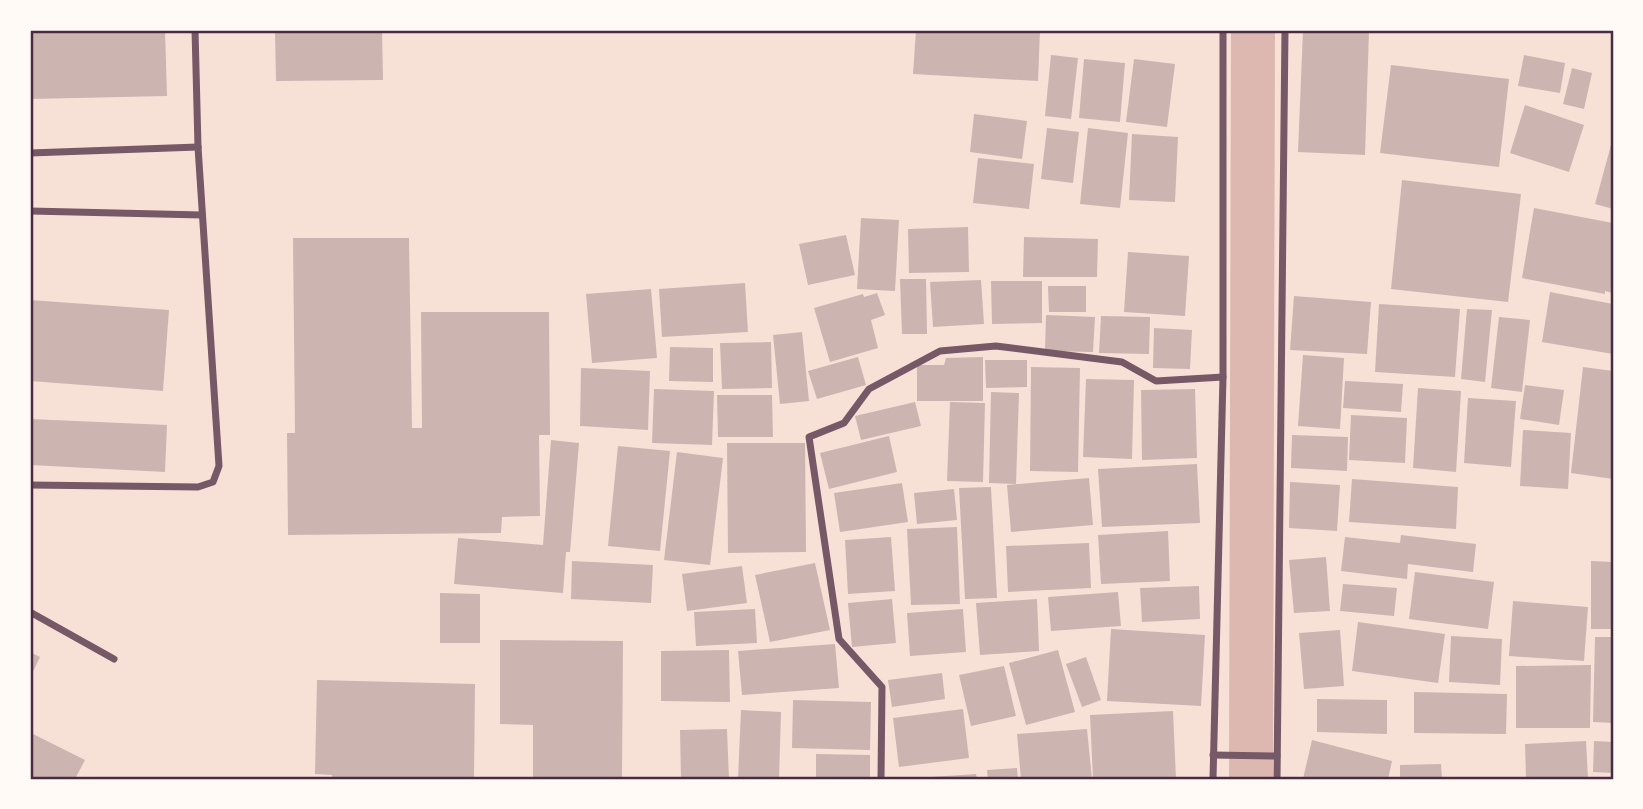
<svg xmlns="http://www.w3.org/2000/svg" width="1643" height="809" font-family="Merriweather,serif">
<rect width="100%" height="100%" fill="#f7e1d7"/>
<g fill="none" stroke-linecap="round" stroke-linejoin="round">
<polyline stroke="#dcb8b0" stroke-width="44" points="1251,779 1253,30"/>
</g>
<g fill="#ccb4b1">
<polygon points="30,30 165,30 167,96 30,99"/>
<polygon points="275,30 382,30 383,80 276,81"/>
<polygon points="916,30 1040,30 1038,81 913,74"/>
<polygon points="1303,30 1369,30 1365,155 1298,152"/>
<polygon points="1051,55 1078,58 1071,119 1045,116"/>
<polygon points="1524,55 1565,63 1560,93 1518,86"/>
<polygon points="1084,59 1125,63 1120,122 1079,118"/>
<polygon points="1134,59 1175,64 1167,127 1126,122"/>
<polygon points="1391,65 1509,79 1499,167 1380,153"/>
<polygon points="1572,68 1592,73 1584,109 1563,104"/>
<polygon points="1525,105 1584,125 1569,172 1510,153"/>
<polygon points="974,114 1027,121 1022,159 970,152"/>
<polygon points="1047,128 1079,132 1073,183 1041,179"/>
<polygon points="1088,128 1128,133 1120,208 1080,204"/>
<polygon points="1132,134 1178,137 1175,202 1129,200"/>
<polygon points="1611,145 1613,146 1613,209 1595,204"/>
<polygon points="978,158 1034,164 1029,209 973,203"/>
<polygon points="1402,180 1521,194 1508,302 1391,289"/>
<polygon points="1534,208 1613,223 1611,245 1613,245 1613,293 1605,291 1605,294 1522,278"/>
<polygon points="861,218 899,220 895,291 857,289"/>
<polygon points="968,227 969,272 909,273 908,229"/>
<polygon points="846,235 855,275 808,285 799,244"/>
<polygon points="1024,237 1098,239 1097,277 1023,277"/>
<polygon points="293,238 409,238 412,428 422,428 421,312 549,312 550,435 539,435 540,516 502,517 501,533 288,535 287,433 295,433"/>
<polygon points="1128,252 1189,256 1185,316 1124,312"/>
<polygon points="900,279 926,279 927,334 902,334"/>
<polygon points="981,280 984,324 933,327 930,282"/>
<polygon points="991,281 1042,281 1042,323 992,324"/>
<polygon points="745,283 748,332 662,337 659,289"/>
<polygon points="1048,286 1086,286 1086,312 1049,312"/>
<polygon points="651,289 657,358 592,363 586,294"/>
<polygon points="1550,292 1613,304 1613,354 1542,342"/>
<polygon points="877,293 885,315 871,320 878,348 830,362 814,308 863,294 864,297"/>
<polygon points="1294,296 1371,302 1367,354 1290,350"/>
<polygon points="30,300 169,310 163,391 30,381"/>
<polygon points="1379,304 1460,309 1455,377 1375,372"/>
<polygon points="1467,309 1492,310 1485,382 1461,379"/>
<polygon points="1046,315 1095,317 1093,352 1045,351"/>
<polygon points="1101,316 1150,317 1149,354 1099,353"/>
<polygon points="1499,317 1530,320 1522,392 1491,388"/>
<polygon points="1154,328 1192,330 1190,369 1153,368"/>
<polygon points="802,332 809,401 780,404 773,335"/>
<polygon points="771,342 772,388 722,389 720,343"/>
<polygon points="670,347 713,348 713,382 669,381"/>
<polygon points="1303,355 1344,358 1340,429 1298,426"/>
<polygon points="858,357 866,385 817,399 808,371"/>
<polygon points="983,357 983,401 917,401 917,365 944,365 946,358"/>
<polygon points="985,360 1027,360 1027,387 986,388"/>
<polygon points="1031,367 1080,368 1078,472 1030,471"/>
<polygon points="1583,367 1613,371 1613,479 1571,473"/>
<polygon points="581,368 650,371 648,430 580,426"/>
<polygon points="1086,379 1134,380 1132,459 1083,457"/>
<polygon points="1345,381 1403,384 1401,412 1343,408"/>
<polygon points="1525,385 1564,390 1559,425 1520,419"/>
<polygon points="1418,388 1461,391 1456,472 1413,468"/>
<polygon points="654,389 714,391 712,445 652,443"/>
<polygon points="1195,389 1197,458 1142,460 1141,390"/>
<polygon points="991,392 1019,393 1016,484 989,483"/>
<polygon points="717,395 772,395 773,437 718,437"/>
<polygon points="1468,398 1516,401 1511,467 1464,463"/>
<polygon points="915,402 921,426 861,440 855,416"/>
<polygon points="950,402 985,403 983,482 947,481"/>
<polygon points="1351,415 1407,418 1405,463 1349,460"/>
<polygon points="30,419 167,425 165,472 30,465"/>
<polygon points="1523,430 1571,433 1568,489 1520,486"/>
<polygon points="1292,435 1348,437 1347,471 1291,468"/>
<polygon points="889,436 897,472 829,489 820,453"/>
<polygon points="551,440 579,443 570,552 566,552 563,593 454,584 458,538 543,545"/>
<polygon points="727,443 805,443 806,552 728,553"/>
<polygon points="618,446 670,451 660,551 608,546"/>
<polygon points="677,452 723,458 710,565 664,560"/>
<polygon points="1197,464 1200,523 1102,527 1098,469"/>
<polygon points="1089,478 1093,525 1011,532 1007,485"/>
<polygon points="1352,479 1458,487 1456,529 1349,522"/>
<polygon points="1290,482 1340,485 1337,531 1289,528"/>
<polygon points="902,483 908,522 840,532 834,493"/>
<polygon points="991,487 997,598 965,599 959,488"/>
<polygon points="954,489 957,520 917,524 914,493"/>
<polygon points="957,527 960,604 911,605 907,529"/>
<polygon points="1168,531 1170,581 1101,584 1098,535"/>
<polygon points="1401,535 1476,544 1473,572 1408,564 1407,579 1341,571 1345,537 1400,543"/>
<polygon points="891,537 895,591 848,594 845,540"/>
<polygon points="1089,543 1091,588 1008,592 1006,546"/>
<polygon points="1326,557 1330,611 1294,613 1289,560"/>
<polygon points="572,561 653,565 651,603 571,599"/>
<polygon points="1591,561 1613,562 1613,629 1591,629"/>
<polygon points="815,563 830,630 770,642 755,575"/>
<polygon points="742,566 747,603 687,611 682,574"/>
<polygon points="1415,572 1494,582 1488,629 1409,619"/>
<polygon points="1343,584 1397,588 1394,616 1340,611"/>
<polygon points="1199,586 1200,619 1142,622 1140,588"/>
<polygon points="1118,592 1121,626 1051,631 1048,597"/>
<polygon points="440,593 480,594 480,643 440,643"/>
<polygon points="892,599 896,643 852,647 848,603"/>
<polygon points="1037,599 1039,651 980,655 976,603"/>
<polygon points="1513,601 1588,607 1584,661 1509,656"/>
<polygon points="755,609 757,643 696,646 694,612"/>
<polygon points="963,609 966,652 910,656 907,613"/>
<polygon points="1358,622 1445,634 1438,683 1352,671"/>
<polygon points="1111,629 1205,635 1201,706 1107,701"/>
<polygon points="1340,630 1344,686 1304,689 1299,633"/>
<polygon points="1451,636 1502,639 1500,685 1449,682"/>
<polygon points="1595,637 1613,637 1613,723 1593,722"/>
<polygon points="500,640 623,641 622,779 533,779 533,725 500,724"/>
<polygon points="835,644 839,688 742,695 738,651"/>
<polygon points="729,650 730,702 661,701 661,651"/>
<polygon points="1058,650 1075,712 1026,725 1009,663"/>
<polygon points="30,652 40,657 30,678"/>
<polygon points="1086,657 1101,700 1082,707 1066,664"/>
<polygon points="1591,665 1590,728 1516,728 1516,666"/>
<polygon points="1004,666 1016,716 971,726 959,675"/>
<polygon points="942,673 945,699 892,707 888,680"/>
<polygon points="317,680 475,684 474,779 332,779 332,775 315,774"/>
<polygon points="1414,692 1507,694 1506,734 1414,733"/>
<polygon points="1317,699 1387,700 1387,734 1317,732"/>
<polygon points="793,700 871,702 870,750 792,748"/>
<polygon points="963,709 969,758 899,767 893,718"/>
<polygon points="741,710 781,712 779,779 738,779"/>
<polygon points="1173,711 1176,779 1093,779 1090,715"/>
<polygon points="727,729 729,779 681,779 680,730"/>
<polygon points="1087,729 1092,779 1021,779 1017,734"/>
<polygon points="33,734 85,760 75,779 30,779 30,741"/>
<polygon points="1312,740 1392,761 1388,779 1303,779"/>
<polygon points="1586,741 1588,779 1526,779 1525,744"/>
<polygon points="1594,741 1613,742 1613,773 1593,772"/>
<polygon points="816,754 870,755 870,779 816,779"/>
<polygon points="1441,764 1442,779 1400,779 1400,765"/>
<polygon points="1017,768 1018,779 988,779 987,770"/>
<polygon points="976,774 977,779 931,779 931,777"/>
</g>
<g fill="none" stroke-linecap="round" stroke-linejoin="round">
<g stroke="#755966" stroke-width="7">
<polyline points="30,153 198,147"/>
<polyline points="30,211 202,215"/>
<polyline points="30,485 198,487 213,482 219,466 198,147 195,30"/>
<polyline points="30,612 114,659"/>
<polyline points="1213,755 1277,756"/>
<polyline points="881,779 882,687 839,639 809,437 844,423 869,389 940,351 996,346 1122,362 1156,381 1223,377"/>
<polyline points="1213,779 1223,377 1223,30"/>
<polyline points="1277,779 1285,30"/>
</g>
</g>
<rect width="1643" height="809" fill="none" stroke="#fffaf5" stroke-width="63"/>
<rect x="32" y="32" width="1580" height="746" fill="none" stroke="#4a2c40" stroke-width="2.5"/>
</svg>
